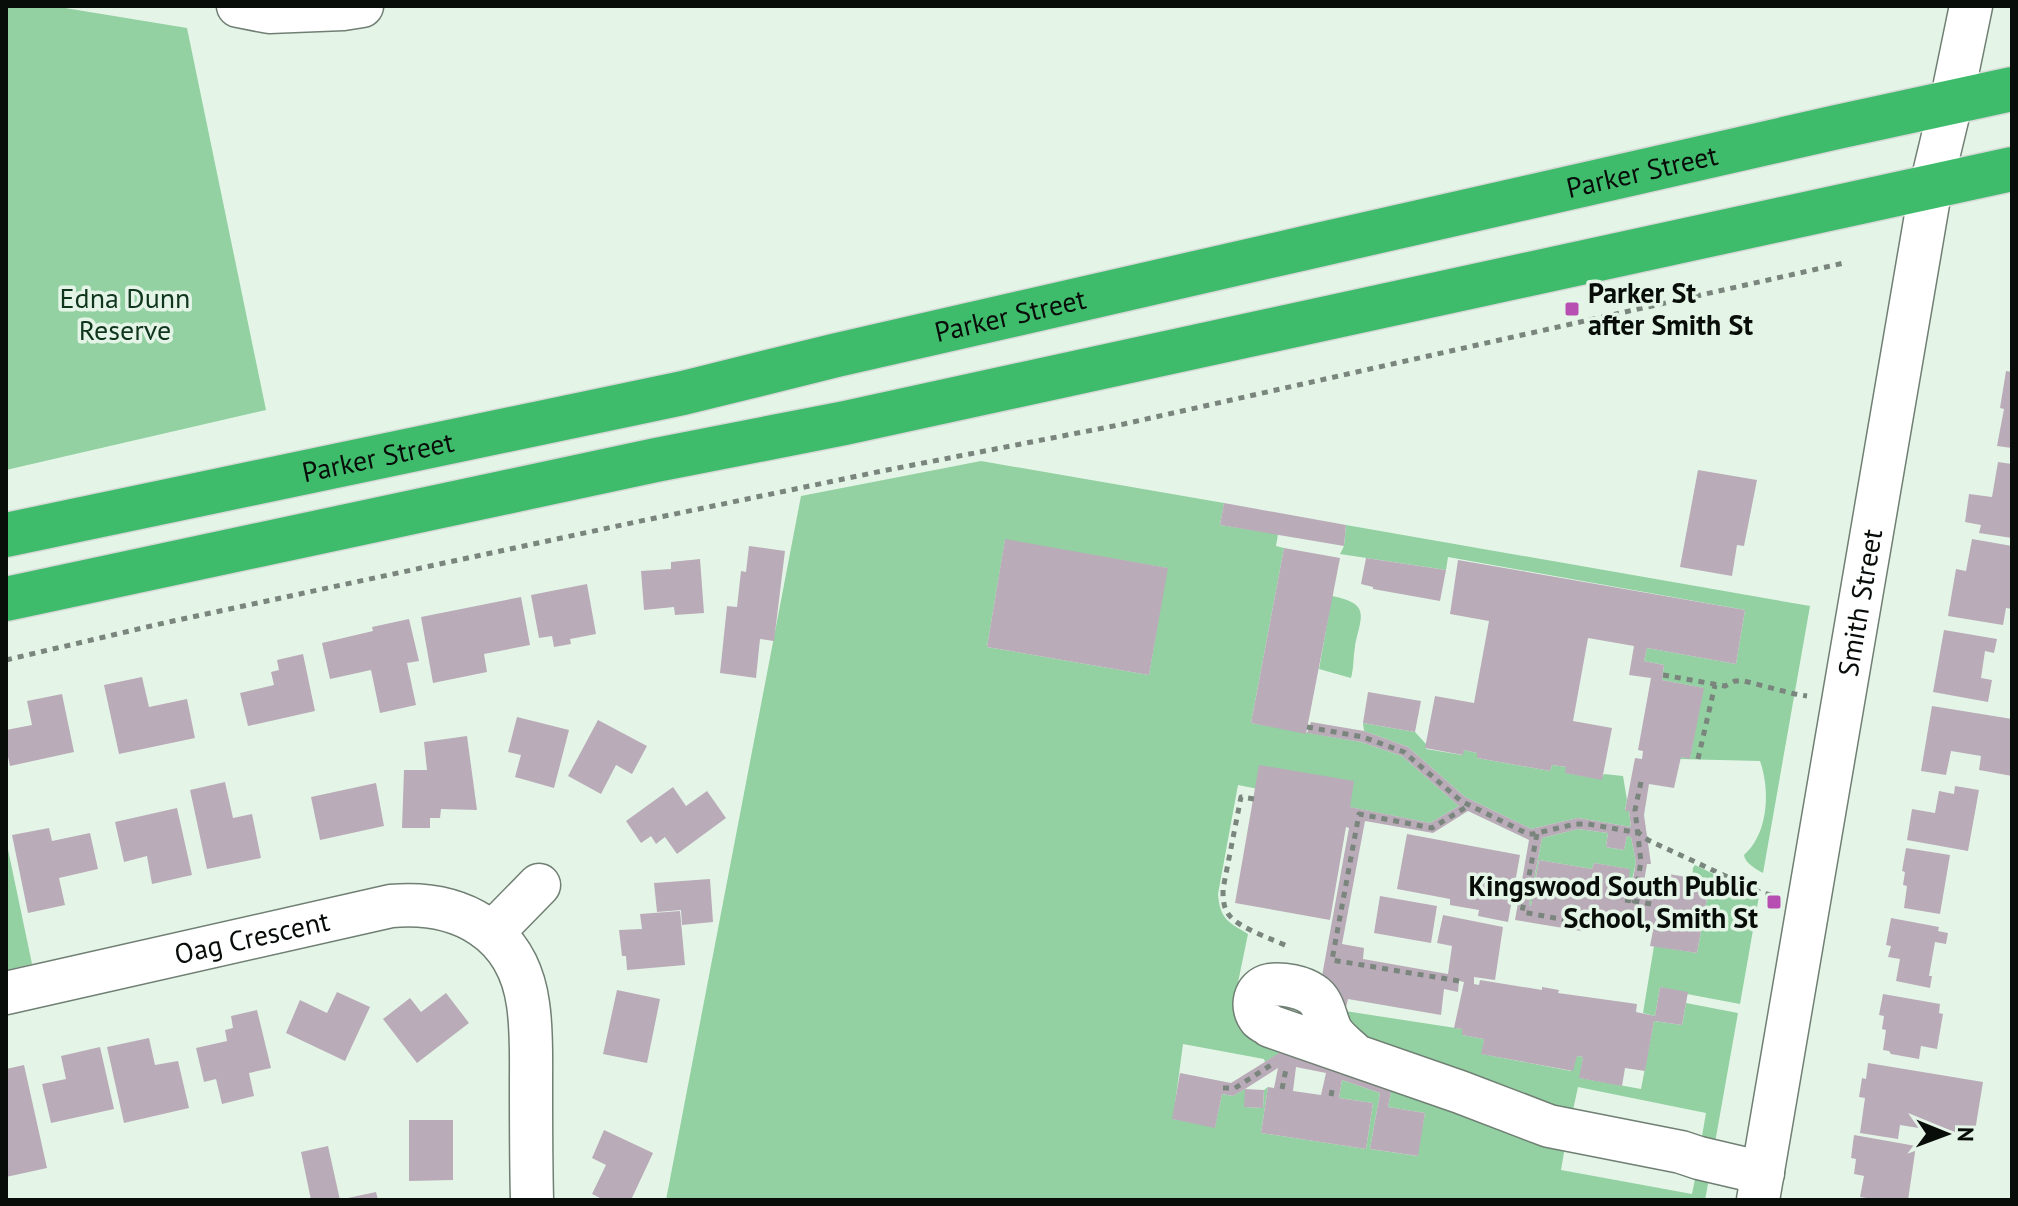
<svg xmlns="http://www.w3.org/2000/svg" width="2018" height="1206" font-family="'PT Sans',sans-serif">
<rect width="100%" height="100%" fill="#e4f5e7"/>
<g fill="#93d0a2" fill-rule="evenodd">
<polygon points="6,6 53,6 187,28 266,410 6,470"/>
<path d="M981,461L1224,503L1220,525L1278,534L1276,546L1284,548L1251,723L1361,742L1402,756L1459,806L1430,823L1238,785L1218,894C1220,919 1228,922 1248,934L1236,992L1318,1061L1280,1053L1265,1062L1264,1059L1183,1044L1173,1119L1215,1127L1222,1094L1233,1096L1245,1089V1107L1263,1108L1264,1090L1268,1087L1261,1133L1366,1149L1373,1103L1339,1098L1342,1080L1380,1093L1370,1149L1417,1156L1425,1113L1388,1107L1392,1087L1566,1141L1561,1170L1692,1194L1697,1169L1710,1173L1705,1200H666L801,496ZM1005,540L1167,568L1149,675L987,647Z"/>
<path d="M1346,525L1810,606L1763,873C1756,869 1745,863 1744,855C1769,833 1770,789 1760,761L1679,759L1681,757L1690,758L1703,688L1662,680L1664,665L1644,661L1647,648L1736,664L1745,610L1448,557L1446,570L1340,554L1344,546Z"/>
<path d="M1332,596C1373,604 1360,618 1355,647C1353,657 1354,668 1351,678L1319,669Z"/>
<polygon points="1363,723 1415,732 1426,744 1426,749 1462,755 1464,750 1477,753 1477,758 1550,771 1552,765 1566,767 1566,773 1601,779 1604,774 1623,776 1627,800 1625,810 1629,811 1631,827 1578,818 1531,829 1465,797 1408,747 1364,731"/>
<polygon points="1578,829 1608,833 1606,847 1624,850 1627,836 1631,837 1636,862 1631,885 1628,884 1629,869 1594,863 1592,869 1539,860 1531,906 1529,905 1542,838"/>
<polygon points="6,840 32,964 6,970"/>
<polygon points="1695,865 1759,896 1740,1004 1687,994 1660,987 1655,1016 1643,1013 1654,946 1697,953 1710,882 1692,878 1693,868"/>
<polygon points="1686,1003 1738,1013 1713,1154 1700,1148 1706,1113 1578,1087 1570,1124 1363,1050 1345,1011 1462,1029 1462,1035 1484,1039 1482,1054 1571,1071 1577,1056 1583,1057 1580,1078 1641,1089 1654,1021 1682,1025"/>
</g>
<g fill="#baabb9" fill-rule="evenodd">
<polygon points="2006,371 2012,372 2012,448 1997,446 2004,409 2000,408"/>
<polygon points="1998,462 2012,464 2012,538 1979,533 1981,525 1965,522 1969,494 1992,497"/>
<polygon points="1698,470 1757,480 1744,546 1737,545 1732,576 1680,567"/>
<polygon points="1224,503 1346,525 1344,546 1220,525"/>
<polygon points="1005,539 1168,568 1149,675 987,647"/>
<polygon points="1972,539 2012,546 2012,609 2006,608 2003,625 1948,616 1956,569 1966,571"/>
<polygon points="749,546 785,551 774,641 760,639 756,678 720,673 727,606 737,607 741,571 746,572"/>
<polygon points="1284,548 1340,558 1306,734 1251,723"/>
<polygon points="1366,558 1446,570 1440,601 1373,589 1373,587 1361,584"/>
<polygon points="700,559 704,613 675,615 674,607 644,610 641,571 671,569 671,562"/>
<path d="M1458,560L1745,610L1736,664L1647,648L1644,661L1664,665L1662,680L1704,688L1690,759L1681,757L1674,788L1649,784L1644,815L1651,864H1647L1643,887L1660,890L1663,873L1710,881L1697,953L1650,946L1654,925L1622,918L1619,928L1585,922V915H1583L1581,931L1515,920L1529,840L1468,811L1433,833L1365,821L1342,944L1364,948L1363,959L1448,974L1452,946L1437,943L1443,915L1503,927L1495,980L1474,977V984L1479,985L1480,980L1542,990V987L1559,990L1558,993L1637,1004L1636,1012L1655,1016L1660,987L1688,992L1682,1025L1654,1021L1645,1071L1625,1068L1622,1086L1579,1078L1583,1057L1577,1056L1573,1071L1481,1054L1484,1039L1462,1035V1029L1454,1028L1464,982L1459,981L1458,992L1444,989L1441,1015L1348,999L1345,1011L1334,1010L1338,988L1328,987L1322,976L1349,828L1346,827L1330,920L1235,903L1259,765L1354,781L1350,807L1430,823L1459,806L1402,756L1361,742L1307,733L1311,722L1364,731L1408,747L1465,797L1531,829L1578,818L1631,827L1629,811H1625L1635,758L1642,759L1643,751L1638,750L1651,678L1629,675L1634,646L1588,638L1573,721L1612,728L1602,780L1565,773L1566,767L1552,765L1550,771L1477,758V753L1464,750L1463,755L1425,748L1435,696L1474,703L1489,621L1450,614ZM1578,829L1608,833L1606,847L1624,850L1627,836L1631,837L1636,862L1632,885L1628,884L1630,869L1594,863L1592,869L1539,860L1531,906L1529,905L1542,838Z"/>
<polygon points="587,584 596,634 570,639 571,644 554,647 552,636 539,638 531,595"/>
<polygon points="521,597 530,645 484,654 487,672 433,683 421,617"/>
<polygon points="409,619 419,661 407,663 416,705 380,713 371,670 330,679 322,643 373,631 372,627"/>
<polygon points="1944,630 1997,639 1994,653 1985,651 1981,678 1992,680 1988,702 1933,692"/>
<polygon points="303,654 315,711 248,726 240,693 274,685 271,672 279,670 277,660"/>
<polygon points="142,677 149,707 187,699 195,738 119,754 104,685"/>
<polygon points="1368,692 1421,701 1415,732 1363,723"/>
<polygon points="62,694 74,752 10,766 6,747 6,730 32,725 27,701"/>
<polygon points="1932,706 2012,719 2012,776 1979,770 1981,756 1951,751 1946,775 1921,771"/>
<polygon points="517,717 569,730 554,788 515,777 521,755 508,752"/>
<polygon points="598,720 647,746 632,774 616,765 601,794 568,776"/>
<polygon points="467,736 477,810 441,809 440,818 430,818 430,828 402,828 404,770 427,770 424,742"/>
<polygon points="225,782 233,818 252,814 261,858 207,869 190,790"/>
<polygon points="376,783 384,826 320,840 311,797"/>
<polygon points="1955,786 1979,790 1968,851 1907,840 1912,809 1935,813 1939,791 1954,794"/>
<polygon points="673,787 686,806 707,791 726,818 677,854 665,837 656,844 651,836 641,843 626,821"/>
<polygon points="177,808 192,875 152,884 147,856 124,862 115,822"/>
<polygon points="49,828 52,841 90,833 98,869 59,878 65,905 28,913 12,835"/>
<polygon points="1407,834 1520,855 1508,922 1478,916 1479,910 1450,905 1450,899 1397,889"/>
<polygon points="1906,848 1950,855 1940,914 1904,908 1907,886 1903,885 1905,872 1902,871"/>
<polygon points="710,879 713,922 682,925 681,910 657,912 654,883"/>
<polygon points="1380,896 1437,906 1431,943 1374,933"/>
<polygon points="680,911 685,965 627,970 626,956 622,956 619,930 642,929 640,914"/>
<polygon points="1891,918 1939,927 1938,931 1948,933 1946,944 1935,942 1929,976 1932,976 1930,988 1896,981 1900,959 1888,957 1891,946 1886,945"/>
<polygon points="617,990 660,999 647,1063 603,1054"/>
<polygon points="337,992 370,1007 345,1061 286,1033 300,1000 327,1013"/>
<polygon points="446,993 469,1023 417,1063 383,1019 410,998 421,1012"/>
<polygon points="1883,994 1940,1004 1939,1013 1943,1014 1937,1049 1921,1046 1919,1059 1891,1054 1889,1051 1883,1050 1886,1030 1882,1029 1884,1016 1879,1015"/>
<polygon points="257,1010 271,1068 249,1073 254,1096 222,1104 216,1079 204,1082 196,1048 227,1041 225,1030 233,1028 231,1016"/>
<polygon points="149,1038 155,1065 178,1061 189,1108 124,1123 107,1047"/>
<polygon points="100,1047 114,1109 51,1123 42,1084 66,1079 61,1056"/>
<path d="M1279,1053L1318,1061L1392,1087L1388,1107L1425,1113L1418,1156L1370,1149L1380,1093L1342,1080L1339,1098L1373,1103L1366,1149L1261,1133L1268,1087L1274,1088L1278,1068L1245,1089L1264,1090L1263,1108L1244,1107L1245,1089L1233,1096L1222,1094L1215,1128L1172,1119L1180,1073L1231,1083ZM1296,1067L1326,1073L1321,1095L1293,1091Z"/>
<polygon points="1868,1063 1983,1082 1974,1137 1900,1125 1898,1139 1860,1133 1865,1098 1859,1097 1862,1078 1866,1079"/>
<polygon points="24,1065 47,1168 6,1177 6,1069"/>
<polygon points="409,1120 453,1120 453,1180 409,1181"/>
<polygon points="604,1130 653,1153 631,1200 604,1200 592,1194 606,1165 592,1158"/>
<polygon points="1854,1135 1916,1146 1908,1200 1880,1200 1860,1197 1864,1176 1854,1174 1856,1159 1851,1158"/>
<polygon points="328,1146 340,1200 311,1200 301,1152"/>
<polygon points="376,1192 378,1200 343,1200 343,1199"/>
</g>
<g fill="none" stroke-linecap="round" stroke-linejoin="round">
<defs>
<g id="minor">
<polyline points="238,6 269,12 343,9 362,6"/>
<polyline points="493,932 539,885"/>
<path id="s1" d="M6,993L391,906C460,900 518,931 528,1004C532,1030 531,1058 531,1084C531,1123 531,1161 532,1200"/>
<path d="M1354,1054C1347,1047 1338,1041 1332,1032C1325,1020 1325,1002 1312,994C1302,987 1283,983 1270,985C1254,988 1250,1007 1260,1019C1263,1022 1267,1023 1270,1026L1460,1092L1549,1126L1681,1152L1699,1158L1763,1173"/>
<path id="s2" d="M1758,1200L1931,186L1951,103L1971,6"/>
</g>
<g id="highway">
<path id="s3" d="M6,535L683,393L837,355L1305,248L1837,127L2012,89"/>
<polyline points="6,599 656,460 845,423 2012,169"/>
</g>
</defs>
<use href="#minor" stroke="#707f73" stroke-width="45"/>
<use href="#highway" stroke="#d7d8d8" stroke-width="47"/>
<g stroke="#7a867d" stroke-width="5" stroke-dasharray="6 6" stroke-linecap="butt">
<polyline points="6,660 164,623 636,522 882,471 1124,424 1844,263"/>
<polyline points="1663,675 1725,686 1735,681 1744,681 1795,694 1807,696"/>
<polyline points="1307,727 1363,737 1404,752 1461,801 1528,834 1533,834 1575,824 1588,824 1639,833 1648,840 1762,893 1772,895"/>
<polyline points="1698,759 1715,685"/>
<polyline points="1641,782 1635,810 1641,862 1634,901 1657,905"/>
<path d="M1254,799L1241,797L1223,889C1223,898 1223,907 1229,915C1239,928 1272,939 1287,946"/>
<polyline points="1537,834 1522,912 1582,923"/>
<polyline points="1625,900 1634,901"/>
<polyline points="1459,981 1332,960 1359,814 1432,828 1468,806"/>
<polyline points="1223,1088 1235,1088 1271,1065"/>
<polyline points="1282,1089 1286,1069"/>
<polyline points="1331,1096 1333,1085"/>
</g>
<use href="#minor" stroke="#fff" stroke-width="42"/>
<use href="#highway" stroke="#3fbc6b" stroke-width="44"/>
</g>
<g fill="#b74eb1" stroke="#e4f5e7" stroke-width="3">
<rect x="1564" y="301" width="16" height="16" rx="4"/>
<rect x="1766" y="894" width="16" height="16" rx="4"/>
</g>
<g text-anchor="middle" stroke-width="7" stroke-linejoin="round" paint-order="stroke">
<g font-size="28" fill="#080d09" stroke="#e4f5e7">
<text dy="10" stroke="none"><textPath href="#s3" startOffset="1676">Parker Street</textPath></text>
<text dy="10" stroke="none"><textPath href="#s3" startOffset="1028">Parker Street</textPath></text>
<text dy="10" stroke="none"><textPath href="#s3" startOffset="380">Parker Street</textPath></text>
<text dy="10" stroke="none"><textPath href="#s2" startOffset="606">Smith Street</textPath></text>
<text dy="10" stroke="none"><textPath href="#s1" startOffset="252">Oag Crescent</textPath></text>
</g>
<g font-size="28" font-weight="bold" fill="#080d09" stroke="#e4f5e7" text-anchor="start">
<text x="1588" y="303">Parker St<tspan x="1588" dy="32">after Smith St</tspan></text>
<text x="1758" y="896" text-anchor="end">Kingswood South Public<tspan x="1758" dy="32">School, Smith St</tspan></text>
</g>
<g font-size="28" fill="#0f351c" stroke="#e4f5e7">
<text x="125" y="308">Edna Dunn<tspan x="125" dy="32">Reserve</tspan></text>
</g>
</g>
<rect width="2018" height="1206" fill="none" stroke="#080d09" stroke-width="16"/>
<g transform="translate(1946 1134) rotate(91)" stroke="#e4f5e7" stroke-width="6" paint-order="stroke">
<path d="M0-6L14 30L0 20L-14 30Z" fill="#080d09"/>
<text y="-12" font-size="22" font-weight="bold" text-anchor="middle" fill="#080d09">N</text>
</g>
</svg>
